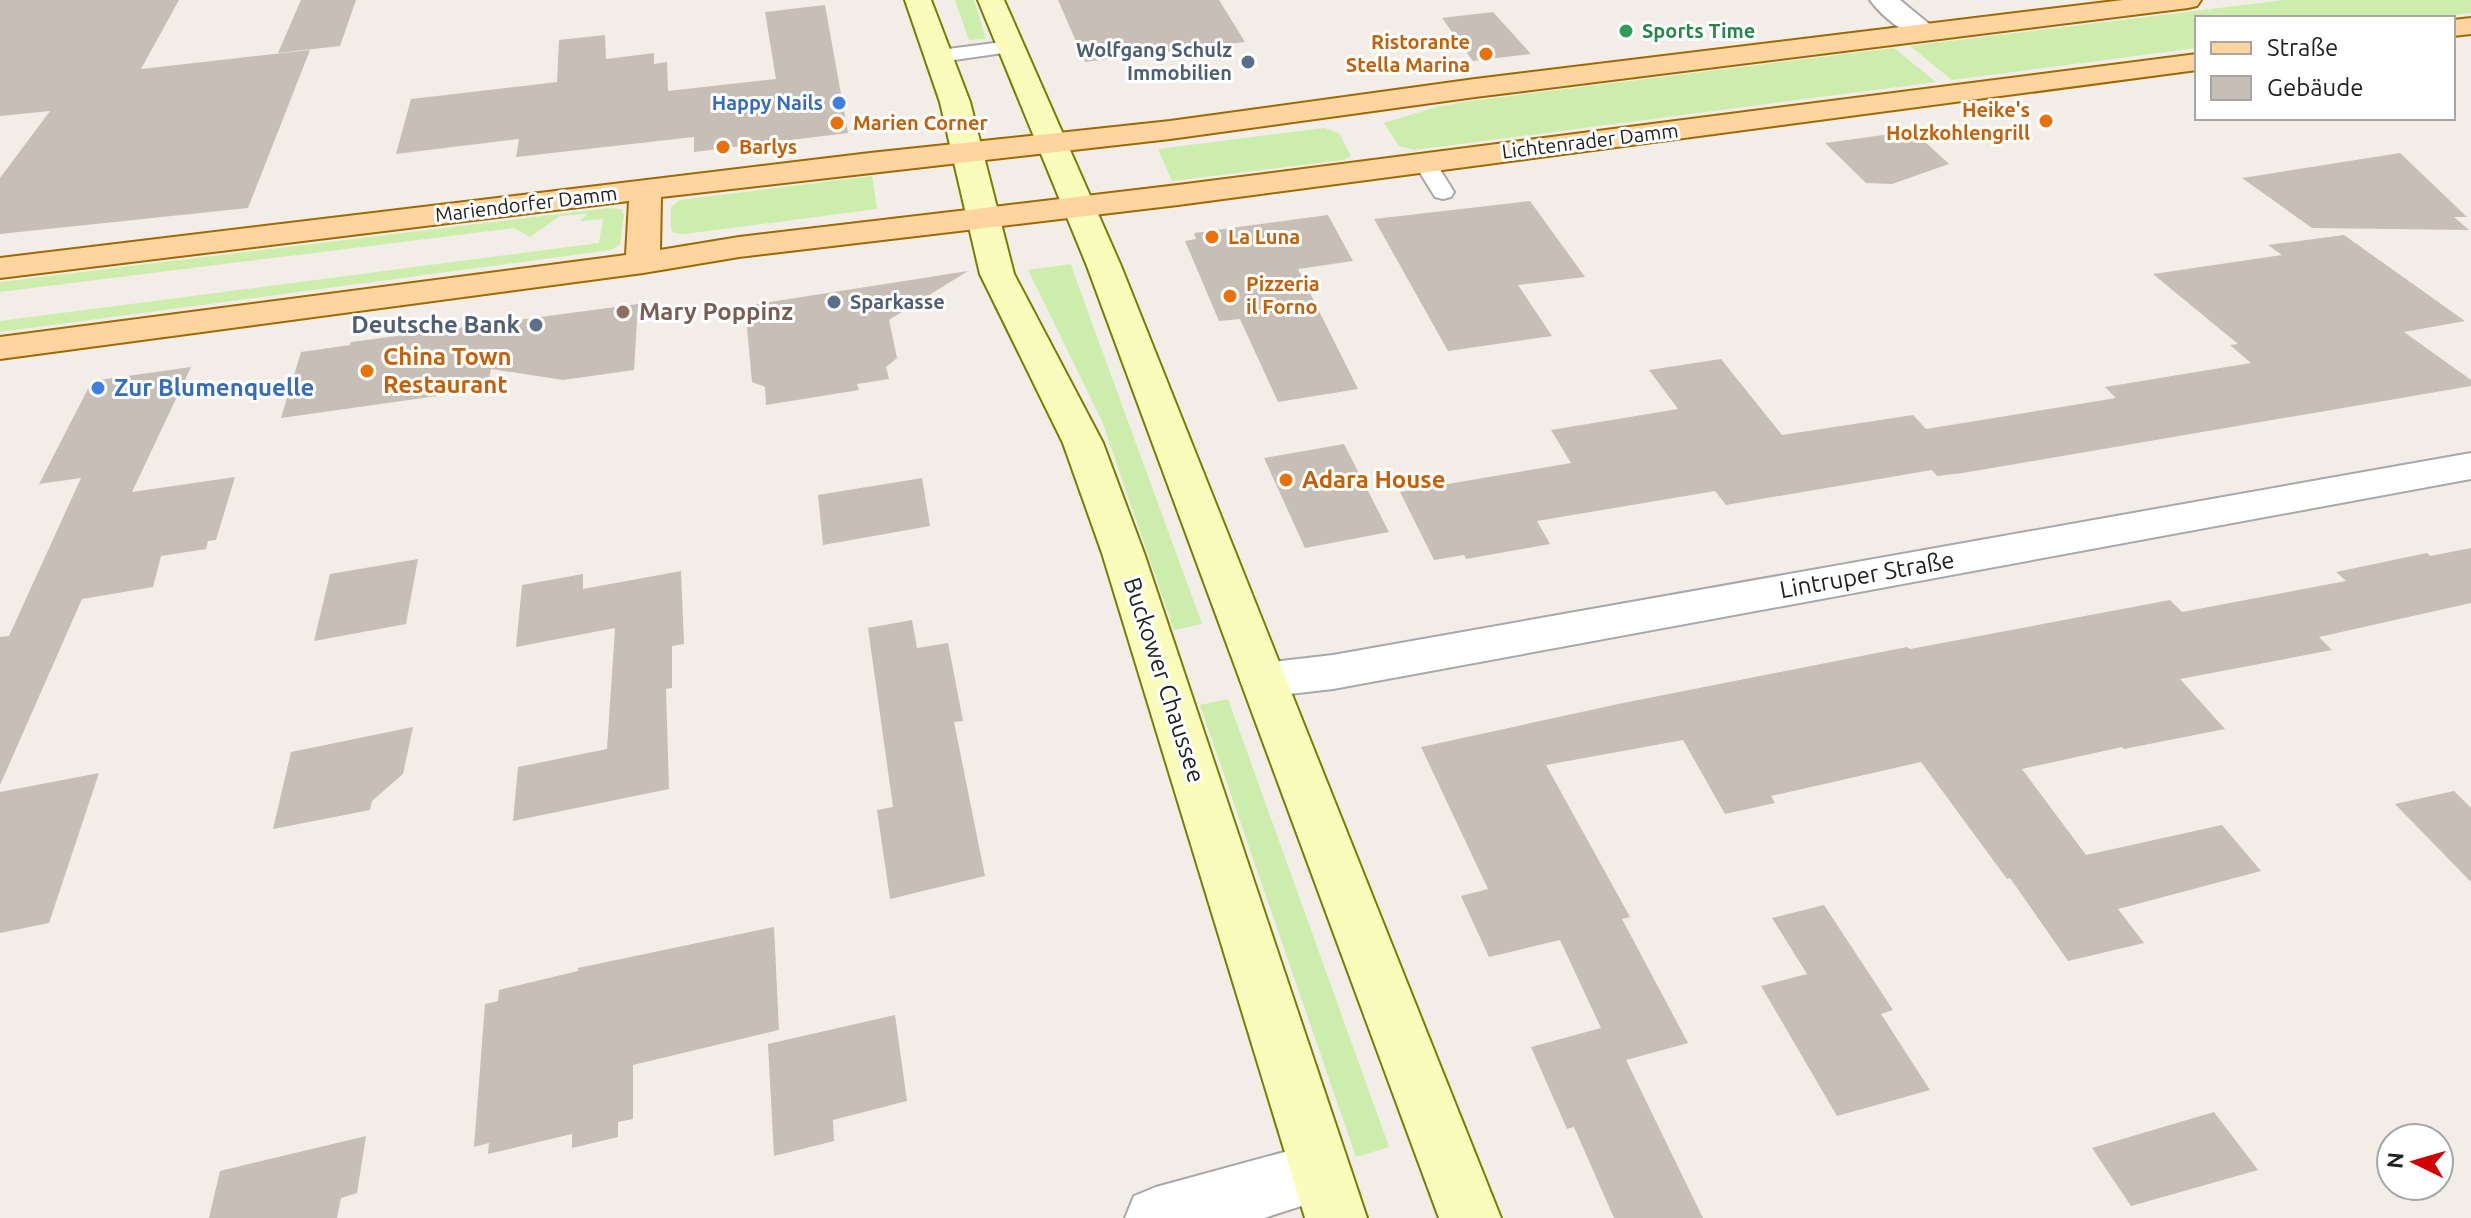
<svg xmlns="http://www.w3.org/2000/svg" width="2471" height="1218" font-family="Ubuntu,sans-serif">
<rect width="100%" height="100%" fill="#f2eee7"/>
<g fill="#ccedac">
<polygon points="955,0 974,0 986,39 969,40"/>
<polygon points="2284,0 2471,0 2471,13 2432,18 2197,18 2197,48 1952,80 1910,46"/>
<polygon points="1894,48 1936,82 1414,150 1399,146 1384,123 1436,107 1470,101"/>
<polygon points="1324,128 1339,133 1351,156 1343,160 1172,181 1158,149"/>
<polygon points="872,176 877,209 684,234 674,233 671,229 671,207 680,200"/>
<polygon points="608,208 621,209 624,215 620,244 611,250 0,332 0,321 599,243 603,219 580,221 587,214 560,216 530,237 514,228 0,292 0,282"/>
<polygon points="1071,264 1073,271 1202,624 1174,630 1102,421 1028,270"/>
<polygon points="1228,699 1389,1147 1356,1157 1200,705"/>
</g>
<g fill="#c7beb6">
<polygon points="0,0 179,0 141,69 310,50 248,208 0,234 0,178 50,111 0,116"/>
<polygon points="301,0 356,0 340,46 278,53"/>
<polygon points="1058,0 1219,0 1245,42 1085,62"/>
<polygon points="825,5 848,133 694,152 694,137 516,157 519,139 396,154 411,99 557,82 559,40 605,35 606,59 654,53 654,64 667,62 668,91 776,79 765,12"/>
<polygon points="1493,12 1531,54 1473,61 1442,18"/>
<polygon points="1913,131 1949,164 1892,184 1866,183 1825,143"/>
<polygon points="2400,153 2467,217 2454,217 2469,230 2312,228 2242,178"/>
<polygon points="1530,201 1585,277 1518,285 1552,336 1448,351 1374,219"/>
<polygon points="1328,215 1353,261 1298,269 1358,389 1278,402 1240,319 1219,321 1185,241 1196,239 1194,233"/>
<polygon points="2344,235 2465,321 2404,332 2471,380 2471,386 1963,473 1937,476 1932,470 1726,505 1715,491 1537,521 1550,544 1466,559 1464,555 1434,560 1400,492 1571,463 1551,430 1678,409 1649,370 1721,359 1782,435 1913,415 1926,429 2116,398 2105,387 2251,363 2230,345 2238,344 2153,274 2282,255 2268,245"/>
<polygon points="968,271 889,320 897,358 886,367 889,379 857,384 859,390 766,405 765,387 752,382 745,306"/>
<polygon points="638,304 634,370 563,380 491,369 487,389 281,418 301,352 350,345 351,342"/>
<polygon points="191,367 132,492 235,477 216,540 208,541 206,549 161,556 153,587 82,599 0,785 0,637 9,636 81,478 39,484 92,381"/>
<polygon points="1344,444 1389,532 1305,548 1264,458"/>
<polygon points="922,478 930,526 823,545 818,495"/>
<polygon points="2471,548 2471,603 2319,637 2332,650 2180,679 2225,729 2124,749 2122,747 2022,769 2086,855 2222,825 2261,871 2118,909 2144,943 2068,961 2010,878 2007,879 1921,762 1771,796 1775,803 1725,814 1683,740 1546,765 1630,917 1622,919 1688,1043 1626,1060 1703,1218 1614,1218 1574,1127 1567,1129 1531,1047 1601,1028 1560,940 1489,957 1461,896 1488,889 1421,747 1623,703 1907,647 1910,649 2170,600 2182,612 2346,581 2336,572 2427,553 2430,556"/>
<polygon points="418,559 406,624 314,641 330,574"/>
<polygon points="681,571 684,644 672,646 672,688 666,689 669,789 513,821 518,767 607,749 615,628 516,647 522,585 583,574 583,589"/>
<polygon points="912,620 917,648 948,643 963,721 954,722 985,876 890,899 877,810 893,807 868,628"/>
<polygon points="413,727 403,774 372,801 370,810 273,829 291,752"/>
<polygon points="99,773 49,923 0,933 0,792"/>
<polygon points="2454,791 2471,808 2471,882 2395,804"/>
<polygon points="1824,905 1893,1010 1881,1014 1930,1090 1837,1116 1761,986 1807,974 1772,918"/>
<polygon points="774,927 779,1030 633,1065 633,1119 618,1122 618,1137 572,1148 572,1134 488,1154 489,1143 474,1147 485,1004 498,1001 499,990 578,971 578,968"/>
<polygon points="895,1015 907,1101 833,1120 834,1141 774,1156 768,1044"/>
<polygon points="2214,1112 2258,1170 2131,1206 2092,1148"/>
<polygon points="366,1136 357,1193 341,1198 337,1218 209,1218 220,1171"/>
</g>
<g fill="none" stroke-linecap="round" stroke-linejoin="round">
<defs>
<g id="lane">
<polygon points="1010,41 1017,43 1019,47 1017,51 940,62 930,56 940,50"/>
<polygon points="1425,157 1433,158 1454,192 1451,197 1443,199 1435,197 1414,163"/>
</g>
<g id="street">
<path d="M1870,0H1900L1939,32L1935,38C1913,43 1882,17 1870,0Z"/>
<polygon points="2471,453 2471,479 1333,689 1263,697 1247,692 1240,680 1247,668 1263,663 1333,655"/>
<polygon points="1321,1142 1342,1151 1351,1172 1342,1193 1264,1218 1125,1218 1134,1196 1156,1187"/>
</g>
<g id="secondary">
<polygon points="905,0 931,0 970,102 1014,274 1103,443 1144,553 1367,1218 1305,1218 1102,553 1063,443 980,274 940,102"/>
<polygon points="978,0 1004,0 1121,266 1501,1218 1439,1218 1087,266"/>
</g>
<g id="primary">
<polygon points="2123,0 2201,0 2197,6 2188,8 1475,97 1170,139 661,197 660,250 739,237 1178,185 2197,54 2197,70 1178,205 739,257 643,273 0,359 0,337 626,255 629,201 0,278 0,258 870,153 1170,121 1475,79"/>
<polygon points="2471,18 2471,34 2453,36 2453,20"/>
</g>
</defs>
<use href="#lane" stroke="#a8a8a8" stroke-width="4"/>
<use href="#street" stroke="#a8a8a8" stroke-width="4"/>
<use href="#secondary" stroke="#738000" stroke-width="4"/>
<use href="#primary" stroke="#9e6900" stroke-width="4"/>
<use href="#lane" fill="#fff" fill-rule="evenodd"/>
<use href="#street" fill="#fff" fill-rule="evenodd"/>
<use href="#secondary" fill="#f9fcba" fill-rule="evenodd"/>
<use href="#primary" fill="#ffd59f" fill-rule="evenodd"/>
</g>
<circle fill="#2e9e5b" stroke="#fff" stroke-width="3" cx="1626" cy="31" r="8"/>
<g fill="#e8710a" stroke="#fff" stroke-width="3">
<circle cx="1486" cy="54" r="8"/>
<circle cx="2046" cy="121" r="8"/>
<circle cx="837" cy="123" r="8"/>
<circle cx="723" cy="147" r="8"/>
<circle cx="1212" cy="237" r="8"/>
<circle cx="1230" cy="296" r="8"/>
<circle cx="367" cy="371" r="8"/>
<circle cx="1286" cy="480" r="8"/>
</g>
<g fill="#5c6f8a" stroke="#fff" stroke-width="3">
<circle cx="1248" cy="62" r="8"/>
<circle cx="834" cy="302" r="8"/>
<circle cx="536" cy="325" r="8"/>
</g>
<g fill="#3f7fe0" stroke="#fff" stroke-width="3">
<circle cx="839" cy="103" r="8"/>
<circle cx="98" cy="388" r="8"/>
</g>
<circle fill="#8d6e63" stroke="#fff" stroke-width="3" cx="623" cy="312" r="8"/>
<g text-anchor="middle" stroke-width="6" stroke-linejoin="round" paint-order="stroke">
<g font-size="20" font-weight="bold" fill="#27864d" stroke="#fff" text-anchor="start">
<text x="1642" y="38">Sports Time</text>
</g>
<g font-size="20" font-weight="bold" fill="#c56008" stroke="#fff" text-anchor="start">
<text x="1470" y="49" text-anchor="end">Ristorante<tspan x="1470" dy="23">Stella Marina</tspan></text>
<text x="2030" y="117" text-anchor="end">Heike's<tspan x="2030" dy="23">Holzkohlengrill</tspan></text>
<text x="853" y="130">Marien Corner</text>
<text x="739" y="154">Barlys</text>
<text x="1228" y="244">La Luna</text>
<text x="1246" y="291">Pizzeria<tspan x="1246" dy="23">il Forno</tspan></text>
</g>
<g font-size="20" font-weight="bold" fill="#4e5e75" stroke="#fff" text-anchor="end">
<text x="1232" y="57">Wolfgang Schulz<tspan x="1232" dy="23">Immobilien</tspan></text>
<text x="850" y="309" text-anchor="start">Sparkasse</text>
</g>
<g font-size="20" font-weight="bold" fill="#366cbe" stroke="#fff" text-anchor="end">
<text x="823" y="110">Happy Nails</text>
</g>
<g font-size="20" fill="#212121" stroke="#fff">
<text transform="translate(1590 141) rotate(-7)" y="7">Lichtenrader Damm</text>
<text transform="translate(526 204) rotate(-7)" y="7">Mariendorfer Damm</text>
</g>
<g font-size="24" font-weight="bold" fill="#785e54" stroke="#fff" text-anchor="start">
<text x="639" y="320">Mary Poppinz</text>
</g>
<g font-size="24" font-weight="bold" fill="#4e5e75" stroke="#fff" text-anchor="end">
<text x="520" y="333">Deutsche Bank</text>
</g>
<g font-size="24" font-weight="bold" fill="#c56008" stroke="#fff" text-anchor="start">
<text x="383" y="365">China Town<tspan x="383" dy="28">Restaurant</tspan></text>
<text x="1302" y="488">Adara House</text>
</g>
<g font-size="24" font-weight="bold" fill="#366cbe" stroke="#fff" text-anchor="start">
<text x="114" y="396">Zur Blumenquelle</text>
</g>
<g font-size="24" fill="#212121" stroke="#fff">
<text transform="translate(1867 575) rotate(-10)" y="8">Lintruper Straße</text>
<text transform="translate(1164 680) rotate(72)" y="8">Buckower Chaussee</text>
</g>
</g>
<rect x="2195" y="16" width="260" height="104" fill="#ffffff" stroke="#a6a6a6" stroke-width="2"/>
<rect x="2211" y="42" width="40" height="12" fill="#ffd59f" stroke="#a6a6a6" stroke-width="2"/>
<text x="2267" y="56" font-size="24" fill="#212121">Straße</text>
<rect x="2211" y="76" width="40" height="24" fill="#c7beb6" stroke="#a6a6a6" stroke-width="2"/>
<text x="2267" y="96" font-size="24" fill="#212121">Gebäude</text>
<g transform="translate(2415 1162) rotate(275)"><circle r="38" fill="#ffffff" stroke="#a6a6a6" stroke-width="2"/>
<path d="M0-6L14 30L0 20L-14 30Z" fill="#d20001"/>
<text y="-12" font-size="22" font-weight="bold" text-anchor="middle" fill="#212121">N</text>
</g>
</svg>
